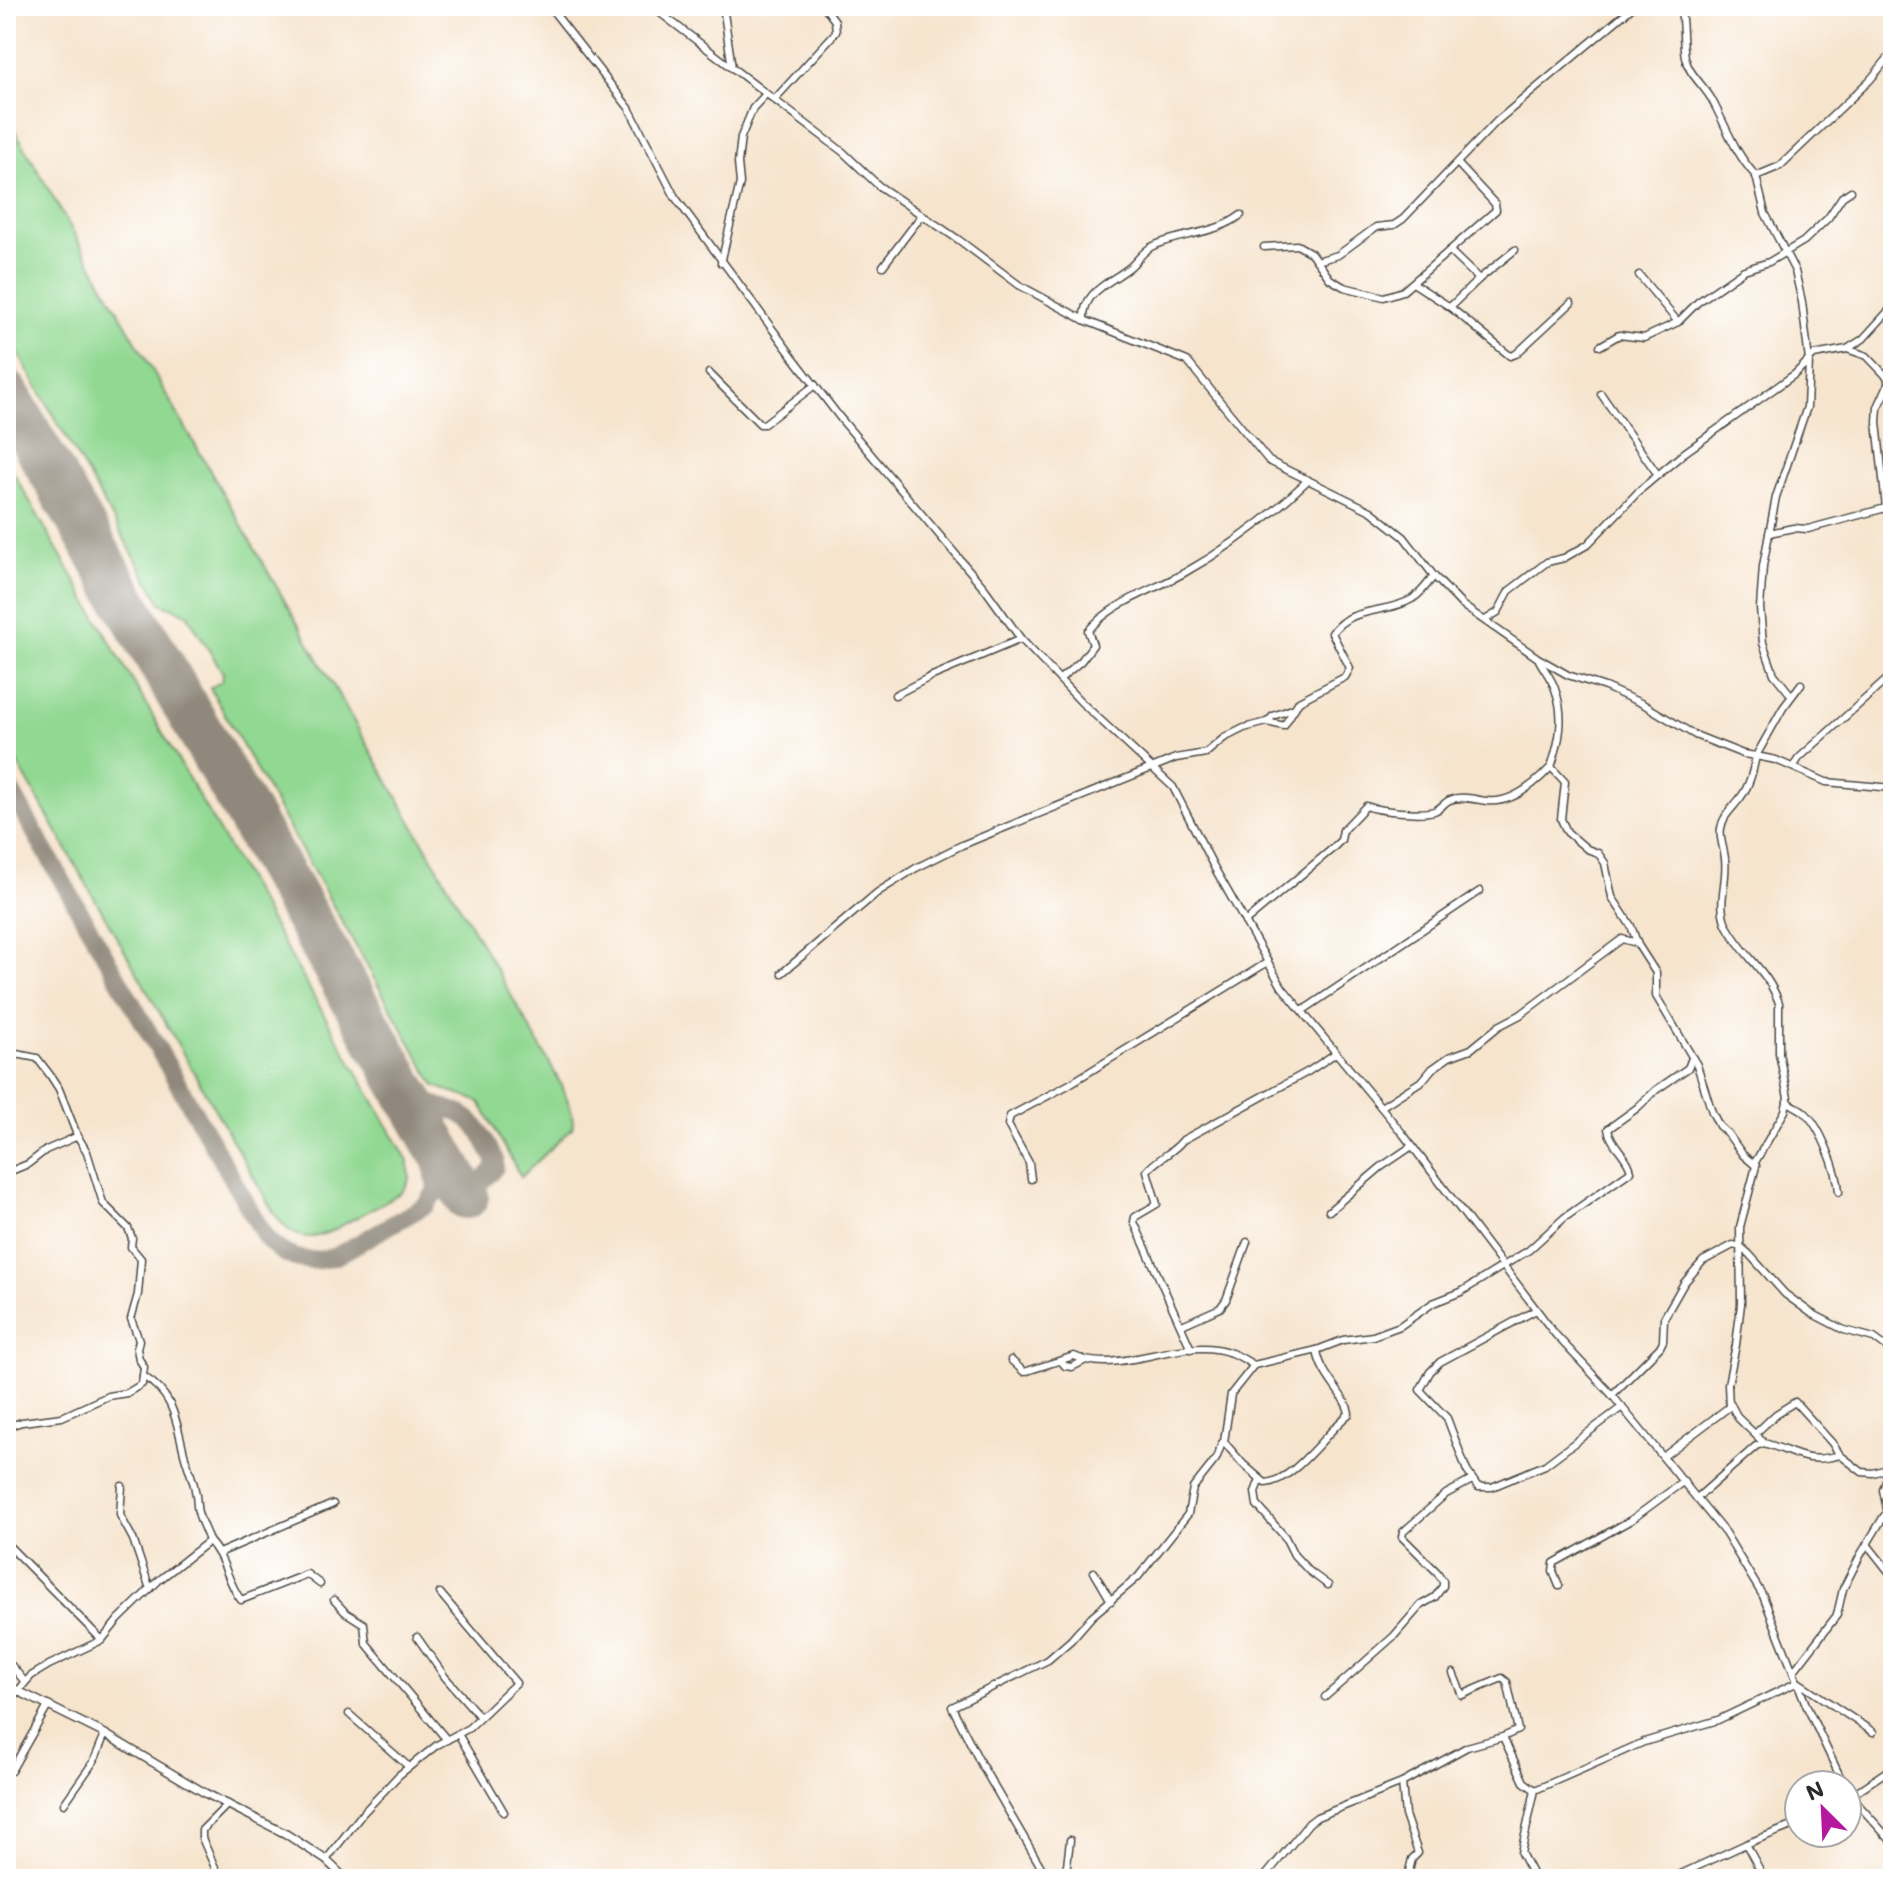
<svg xmlns="http://www.w3.org/2000/svg" width="1899" height="1885" font-family="Mali,sans-serif">
<rect width="100%" height="100%" fill="#fff"/>
<filter id="ink" filterUnits="userSpaceOnUse"><feTurbulence type="fractalNoise" baseFrequency=".0125" numOctaves="2"/><feDisplacementMap in="SourceGraphic" scale="16" xChannelSelector="R" yChannelSelector="G"/><feConvolveMatrix kernelMatrix="1 2 1 2 8 2 1 2 1" color-interpolation-filters="sRGB"/></filter>
<filter id="wash" filterUnits="userSpaceOnUse"><feTurbulence type="fractalNoise" baseFrequency=".006" numOctaves="4" result="noise"/><feDisplacementMap in="SourceGraphic" scale="32" xChannelSelector="R" yChannelSelector="G"/><feGaussianBlur stdDeviation="1.8" result="paint"/><feColorMatrix in="noise" values="0 0 0 0 0 0 0 0 0 0 0 0 0 0 0 0 0 1.4 0 .05"/><feComposite in="paint" operator="in"/></filter>
<g filter="url(#wash)">
<rect width="100%" height="100%" fill="#f6e4cd"/>
<g fill="#91d892" stroke="#5e825e" stroke-width="2">
<path d="M6,115L528,1025C539,1046 579,1107 572,1128L521,1177L480,1102L435,1086L210,688L222,681L223,673L187,614L161,603L6,332Z"/>
<path d="M6,460L408,1161L410,1178L403,1191C389,1200 374,1208 359,1216C325,1234 301,1254 274,1213L6,743Z"/>
</g>
<g fill="none" stroke-linecap="round" stroke-linejoin="round">
<g stroke="#90887c" stroke-width="18">
<polyline points="6,398 11,402"/>
<path d="M6,782L266,1238C286,1260 310,1266 338,1255L426,1205L436,1191L433,1168"/>
<path d="M404,1087C426,1110 452,1103 472,1122C482,1131 488,1148 495,1160V1167C475,1195 454,1191 433,1168L428,1131"/>
</g>
<polyline stroke="#90887c" stroke-width="46" points="6,393 466,1196"/>
</g>
</g>
<g filter="url(#ink)">
<g fill="none" stroke-linecap="round" stroke-linejoin="round">
<defs>
<g id="minor">
<polyline points="549,6 629,108 675,197 793,357 841,419 985,589 1021,639 1081,702 1173,787 1214,867 1282,987 1403,1134 1555,1334 1612,1395 1725,1533 1763,1596 1807,1707 1844,1785"/>
<path d="M651,6L843,152L879,186L959,240L1019,285L1084,320L1187,361L1269,461L1371,511L1404,537L1434,576L1462,605L1538,658L1568,675L1605,687L1643,704L1695,735L1743,754L1756,756C1753,770 1750,785 1741,797C1734,807 1723,815 1721,828C1719,838 1724,848 1725,859C1728,882 1716,904 1727,926C1743,956 1767,969 1779,1003V1053L1788,1098L1785,1111L1754,1164"/>
<polyline points="723,6 732,68"/>
<path d="M1680,6C1684,23 1682,40 1685,57C1688,74 1704,85 1712,100C1727,128 1734,152 1756,176"/>
<polyline points="774,100 836,32 835,21 824,6"/>
<polyline points="1264,247 1297,245 1311,253 1330,279 1344,287 1384,297 1403,291 1496,210 1495,204 1458,164"/>
<polyline points="1450,251 1479,279"/>
<polyline points="1317,261 1338,255 1376,227 1394,225 1403,219 1497,121 1634,6"/>
<polyline points="721,263 740,183 738,163 741,137 753,108 766,94"/>
<polyline points="883,266 922,215"/>
<polyline points="1639,275 1678,322"/>
<polyline points="1413,283 1450,307 1479,279 1515,250"/>
<polyline points="1450,307 1510,356 1516,354 1571,303"/>
<path d="M1084,320C1082,291 1112,282 1130,267C1138,260 1144,250 1153,246C1181,233 1217,234 1241,215"/>
<polyline points="1600,346 1619,335 1644,338 1678,322 1698,302 1744,270 1769,262 1804,241 1828,218 1842,197 1851,191"/>
<polyline points="1847,349 1867,356 1888,378 1888,385"/>
<polyline points="709,373 760,424 764,424 815,385"/>
<polyline points="1601,394 1658,475"/>
<polyline points="1886,508 1877,422 1878,407 1888,385 1893,386"/>
<polyline points="1769,533 1793,528 1808,529 1893,506"/>
<polyline points="1485,620 1498,612 1509,591 1547,562 1564,558 1587,545 1640,490 1684,453 1795,374 1814,355 1847,349 1863,339 1893,306"/>
<path d="M1539,660C1544,670 1552,679 1555,689C1565,716 1560,741 1551,767L1565,782L1561,819L1567,832L1587,849L1598,853L1605,863L1612,897L1631,926L1638,945L1656,973V996L1697,1065L1712,1112L1719,1126L1728,1134L1743,1155L1756,1166L1740,1227L1741,1304L1736,1345L1728,1384L1729,1407L1664,1456"/>
<path d="M1060,679L1081,661L1093,645L1088,631C1112,602 1152,591 1184,573C1229,548 1272,515 1308,480"/>
<polyline points="1801,684 1783,708 1756,756 1776,760 1826,782 1893,788"/>
<polyline points="895,695 930,677 1021,639"/>
<polyline points="1791,695 1774,674 1763,643 1760,608 1763,566 1776,497 1807,407 1809,361 1802,302 1795,271 1765,213 1756,176 1780,166 1870,80 1893,52"/>
<polyline points="1267,722 1273,716 1295,708"/>
<polyline points="1793,767 1799,758 1893,674"/>
<path d="M1245,922L1332,849L1341,840L1343,830L1366,806C1379,811 1420,815 1434,811C1441,809 1444,802 1450,800C1461,795 1476,800 1487,801C1512,804 1535,784 1551,767"/>
<path d="M782,973L878,892L916,868L962,845L1176,758L1206,753L1224,738L1244,728L1267,722L1284,726L1299,701L1345,677L1350,668L1332,633C1350,606 1387,614 1412,599C1421,594 1428,583 1434,576"/>
<polyline points="1302,1011 1480,891"/>
<polyline points="6,1052 37,1058 50,1075 59,1089 77,1135 87,1152 103,1203 128,1228 132,1238 131,1247 141,1259 138,1294 131,1319 139,1340 137,1349 139,1359 144,1367 142,1384 127,1393 108,1396 62,1417 22,1422 6,1427"/>
<path d="M1787,1101C1792,1105 1799,1108 1803,1111C1820,1124 1838,1172 1839,1192"/>
<polyline points="1381,1107 1423,1080 1432,1069 1449,1057 1471,1049 1499,1026 1520,1015 1622,939 1637,943"/>
<polyline points="6,1173 28,1164 46,1150 78,1136"/>
<polyline points="1031,1179 1029,1163 1008,1125 1010,1116 1068,1085 1268,962"/>
<polyline points="1329,1211 1381,1167 1412,1146"/>
<polyline points="1536,1310 1440,1362 1430,1372 1420,1390 1447,1418 1467,1471 1478,1487 1492,1487 1545,1465 1622,1407"/>
<polyline points="1182,1325 1220,1308 1226,1300 1247,1242"/>
<path d="M1191,1349L1134,1222L1135,1217L1157,1204L1147,1171C1156,1159 1172,1154 1183,1140L1309,1071L1336,1053"/>
<path d="M1011,1360L1024,1372L1074,1356C1120,1377 1183,1334 1231,1353C1239,1355 1246,1361 1254,1365L1317,1350"/>
<polyline points="1061,1361 1065,1366 1072,1367 1084,1361"/>
<path d="M143,1376C176,1396 176,1423 185,1457C191,1477 196,1485 197,1506C197,1516 206,1531 209,1541"/>
<polyline points="1612,1395 1660,1347 1663,1341 1664,1318 1684,1283 1703,1261 1733,1245 1741,1247 1749,1254 1785,1294 1811,1313 1844,1330 1874,1338 1886,1347 1893,1357"/>
<polyline points="1729,1401 1738,1418 1764,1443"/>
<polyline points="1755,1434 1776,1414 1795,1402 1832,1443 1840,1455"/>
<polyline points="1224,1442 1231,1394 1254,1365"/>
<polyline points="1260,1479 1255,1492 1257,1505 1285,1537 1294,1555 1309,1571 1328,1585"/>
<polyline points="122,1486 120,1515 133,1539 150,1589"/>
<path d="M1697,1498L1756,1446L1764,1443C1796,1452 1805,1465 1840,1455L1862,1472L1873,1473L1891,1468"/>
<polyline points="1888,1514 1883,1490 1891,1467"/>
<polyline points="6,1543 102,1640"/>
<polyline points="1867,1544 1893,1577"/>
<polyline points="219,1553 333,1504"/>
<polyline points="1094,1572 1111,1601"/>
<polyline points="1559,1586 1553,1571 1554,1563 1631,1520 1684,1481"/>
<polyline points="334,1600 345,1612 364,1624 366,1643 447,1740"/>
<polyline points="417,1637 445,1677 480,1717"/>
<polyline points="6,1659 25,1682"/>
<polyline points="1793,1672 1837,1615 1843,1589 1861,1554 1884,1516 1893,1512"/>
<polyline points="1453,1673 1462,1695 1502,1678 1507,1682 1518,1730 1503,1737 1524,1782 1535,1790"/>
<path d="M18,1691L31,1676L49,1665L102,1640L118,1620L158,1581L209,1541C225,1557 227,1582 241,1600L307,1574L320,1584"/>
<polyline points="1325,1697 1394,1636 1421,1605 1435,1597 1443,1586 1443,1581 1437,1572 1402,1537 1403,1532 1446,1494 1472,1480"/>
<polyline points="349,1714 409,1767"/>
<polyline points="458,1734 504,1812"/>
<polyline points="11,1771 48,1706"/>
<polyline points="1847,1792 1893,1843"/>
<polyline points="1847,1798 1893,1767"/>
<polyline points="64,1804 94,1761 105,1734"/>
<polyline points="1746,1844 1762,1874 1759,1879"/>
<polyline points="326,1860 363,1813 399,1775 437,1745 469,1728 516,1683 440,1593"/>
<polyline points="220,1879 202,1838 202,1830 228,1804"/>
<path d="M1048,1879L981,1764L952,1707L1048,1660L1071,1640L1092,1616L1138,1577L1188,1514L1193,1488L1216,1459L1222,1443L1224,1442L1243,1464L1265,1483C1295,1481 1325,1433 1349,1414C1348,1397 1320,1376 1317,1350L1343,1340L1373,1336L1400,1326L1433,1303L1461,1292L1529,1250L1564,1218L1631,1171C1628,1155 1611,1146 1608,1129L1637,1108L1656,1090L1688,1068L1692,1058"/>
<polyline points="1057,1879 1067,1866 1070,1840"/>
<polyline points="1263,1879 1309,1823 1317,1817 1402,1783"/>
<polyline points="1407,1879 1412,1859 1418,1853 1405,1815 1402,1783 1467,1747 1503,1737"/>
<polyline points="1535,1879 1521,1853 1535,1790 1644,1742 1718,1720 1798,1682 1873,1732"/>
<polyline points="1670,1879 1746,1844 1799,1823"/>
</g>
<polyline id="tertiary" points="6,1685 105,1734 205,1793 286,1834 326,1860 346,1879"/>
</defs>
<use href="#minor" stroke="#494743" stroke-width="9"/>
<use href="#tertiary" stroke="#494743" stroke-width="10"/>
<use href="#minor" stroke="#fff" stroke-width="6"/>
<use href="#tertiary" stroke="#fff" stroke-width="7"/>
</g>
</g>
<rect width="1899" height="1885" fill="none" stroke="#fff" stroke-width="32"/>
<g transform="translate(1823 1809) rotate(336)"><circle r="38" fill="#ffffff" stroke="#aaaaaa" stroke-width="2"/>
<path d="M0-6L14 30L0 20L-14 30Z" fill="#b5179e"/>
<text y="-12" font-size="22" font-weight="bold" text-anchor="middle" fill="#2b2b2b">N</text>
</g>
</svg>
